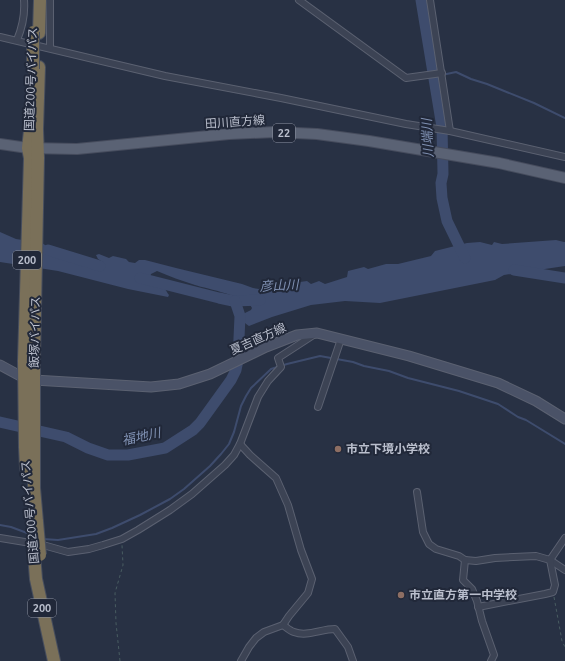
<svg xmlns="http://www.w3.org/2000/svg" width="565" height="661" font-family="Ubuntu,'Noto Sans JP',sans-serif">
<rect width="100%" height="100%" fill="#283144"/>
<path fill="#3e4c6d" d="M0,232L16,239L42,243L51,249L58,251L63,257L103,265L104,263L98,259L96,255L99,254L109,258L113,256L126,259L129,262L135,263L139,260H145L176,268L242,284L253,288L259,289L263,286L269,290H273L279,285L307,281L311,284L319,281L325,284L347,277L348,271L364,267L368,269L386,264H398L431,256L435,251L467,243L480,242L492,245L494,242L502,244L556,240L564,242H565V266L504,275L495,280L380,303L345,301L311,305L272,317L249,326C245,323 240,320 241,315L251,310L252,308C247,296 207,289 195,285C182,281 169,276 157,271L151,274C148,283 158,282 163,287C166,289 167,293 169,295L168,297L128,289L58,271L0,262Z"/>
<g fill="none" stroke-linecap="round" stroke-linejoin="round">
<g stroke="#3e4c6d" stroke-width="2">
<polyline points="442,75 456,72 471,79 487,84 534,103 565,118"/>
<polyline points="0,525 11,527 35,536"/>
<polyline points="43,539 58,540 96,534 112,528 140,515 170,499 184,489 210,466 221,454 229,444 234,432 241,406 246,396 251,388 270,370 271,369 287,364 320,356 353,362 364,366 389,371 408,378 459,391 498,404 518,417 526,420 565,444"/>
</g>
<g stroke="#3e4c6d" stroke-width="11">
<polyline points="421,0 442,127 443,174 441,183 442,198 447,221 465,258"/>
<polyline points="48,250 100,266"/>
<polyline points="514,270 565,278"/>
<polyline points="140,278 219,298 233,301 260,300"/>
<polyline points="0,422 66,437 88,448 108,455 128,455 165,448 193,430 200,423 231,380 236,370 238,360 240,316 235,301"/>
</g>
<defs>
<g id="street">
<polyline points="299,0 406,78 442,73"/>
<polyline points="430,0 450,131"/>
<polyline points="0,37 165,76 281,98 406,124 450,131 565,157"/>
<path d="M17,40C22,28 25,13 24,0"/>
<polyline points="50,48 50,0"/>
<polyline points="318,407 341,339"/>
<polyline points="240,444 250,455 276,478 288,505 301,550 312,579 308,593 289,616 283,625 264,632 256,638 249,647 241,661"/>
<polyline points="417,492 423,532 429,544 436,549 459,556 465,560 476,561 495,558 536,556 550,560 565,570"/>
<polyline points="0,538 43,545 68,552 89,549 103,545 122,539 138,530 170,510 192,494 225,465 234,455 240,444 258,397 268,381 281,367 278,358 315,334"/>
<polyline points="465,560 463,580 472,589 477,601 482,621 494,655 491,661"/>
<polyline points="478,607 545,594 553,592 555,585 550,560 565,538"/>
<path d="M283,625C286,627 290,631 294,632C307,637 321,629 335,629L348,647L353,661"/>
</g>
<polyline id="secondary" points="0,365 24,378 34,380 151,387 179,384 210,374 266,347 297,335 317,333 409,356 498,383 536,401 565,419"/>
<polyline id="primary" points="0,144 28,148 77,149 229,134 275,132 317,134 369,141 499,163 565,178"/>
<g id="highway">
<polyline points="39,33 40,0"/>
<polyline points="26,468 25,447 24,361 30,158 28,148 30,131"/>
<polyline points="37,522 34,488 34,360 38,158 37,129 39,67"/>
<polyline points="34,554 36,579 54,661"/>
</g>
</defs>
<use href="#street" stroke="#5b6171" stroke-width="8"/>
<use href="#secondary" stroke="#5b6171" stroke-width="11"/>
<use href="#primary" stroke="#464c5d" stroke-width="12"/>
<use href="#highway" stroke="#474e5e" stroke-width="14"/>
<g stroke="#485c61" stroke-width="1" stroke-dasharray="3 3" stroke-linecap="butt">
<polyline points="554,597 562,641 565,647"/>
<polyline points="120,661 116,623 115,593 123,565 122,545"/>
</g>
<use href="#street" stroke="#3c4354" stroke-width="6"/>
<use href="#secondary" stroke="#4a5267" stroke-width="9"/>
<use href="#primary" stroke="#5a6274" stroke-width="10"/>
<use href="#highway" stroke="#7a7059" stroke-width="12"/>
<defs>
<g id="highway-bridge">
<polyline points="33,69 33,32"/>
<polyline points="37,522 40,555"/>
</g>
</defs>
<use href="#highway-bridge" stroke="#474e5e" stroke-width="14" stroke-linecap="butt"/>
<use href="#highway-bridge" stroke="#7a7059" stroke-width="12"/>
</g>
<g fill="#8d6e63" stroke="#212839" stroke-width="1.5">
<circle cx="338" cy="449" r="4"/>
<circle cx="401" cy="595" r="4"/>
</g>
<g text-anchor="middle" stroke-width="4" stroke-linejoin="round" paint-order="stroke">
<g fill="#212839" stroke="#8c92a1" stroke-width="1">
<rect x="273" y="124" width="22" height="18" rx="3"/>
<rect x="13" y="251" width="28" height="18" rx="3"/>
<rect x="28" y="599" width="28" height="18" rx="3"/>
</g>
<g font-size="11" font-weight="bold" fill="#babfcd">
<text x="284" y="137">22</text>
<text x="27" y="264">200</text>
<text x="42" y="612">200</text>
</g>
<g font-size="12" fill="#babfcd" stroke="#212839">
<text transform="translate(31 79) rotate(-88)" y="4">国道200号バイパス</text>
<text transform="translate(235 122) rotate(-4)" y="4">田川直方線</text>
<text transform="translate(35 332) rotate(-89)" y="4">飯塚バイパス</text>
<text transform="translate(258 339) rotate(-24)" y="4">夏吉直方線</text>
<text transform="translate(30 512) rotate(-95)" y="4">国道200号バイパス</text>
</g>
<g font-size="12" font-weight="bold" fill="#babfcd" stroke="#212839" text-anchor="start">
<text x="346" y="453">市立下境小学校</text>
<text x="409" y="599">市立直方第一中学校</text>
</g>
<g font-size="13" font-style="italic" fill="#8192b4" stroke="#212839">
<text transform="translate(427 138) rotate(-93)" y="5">川端川</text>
<text transform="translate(279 285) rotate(-3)" y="5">彦山川</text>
<text transform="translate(141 436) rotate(-12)" y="5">福地川</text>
</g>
</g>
</svg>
